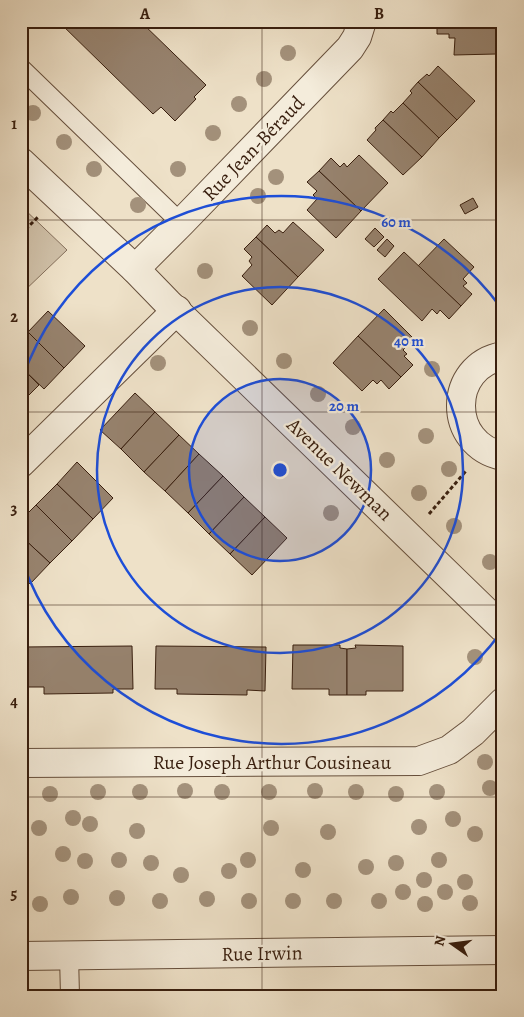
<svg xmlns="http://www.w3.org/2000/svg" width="524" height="1017" font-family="Alegreya,serif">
<rect width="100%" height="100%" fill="#eee1c8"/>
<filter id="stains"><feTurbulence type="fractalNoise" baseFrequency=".004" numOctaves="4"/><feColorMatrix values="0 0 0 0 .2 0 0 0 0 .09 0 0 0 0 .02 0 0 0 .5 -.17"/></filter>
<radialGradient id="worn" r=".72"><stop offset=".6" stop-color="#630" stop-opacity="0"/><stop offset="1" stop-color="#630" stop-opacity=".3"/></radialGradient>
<polygon fill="#cfc0a8" stroke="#846f5b" points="21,206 67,250 21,294"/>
<g fill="#97836f" stroke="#381e0e">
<polygon points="58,21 140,21 206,85 194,97 196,99 175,121 161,107 153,114"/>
<polygon points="437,21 496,21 496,54 454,55 455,38 449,38 449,34 437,34"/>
<polygon points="438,66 475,101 457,120 418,82 427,74 429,76"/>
<polygon points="418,82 457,120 439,138 403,103 412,93 410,91"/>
<polygon points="403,103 439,138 422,157 383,120 391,111 393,113"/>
<polygon points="383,120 422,157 403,175 367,140 376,130 375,128"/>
<polygon points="359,155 388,183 361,211 319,171 331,158 340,167 344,163 347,167"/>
<polygon points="319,171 361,211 336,238 307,210 317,199 313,195 317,191 307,182"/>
<polygon points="473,198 478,207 465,214 460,205"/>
<polygon points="293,222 324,250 298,277 256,237 267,225 275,233 279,230 283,233"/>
<polygon points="375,228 384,237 374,247 365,239"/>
<polygon points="256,237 298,277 272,305 242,276 252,265 249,261 252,257 244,249"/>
<polygon points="387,239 394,246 385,257 377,250"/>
<polygon points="444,239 474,267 463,279 467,283 463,286 472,294 461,306 418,266"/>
<polygon points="404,252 461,306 449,319 440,310 437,314 432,309 422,321 378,279"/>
<polygon points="503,257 503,272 495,265"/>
<polygon points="384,309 414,339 403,350 407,354 404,356 413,365 401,377 358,336"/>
<polygon points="48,311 85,346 64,368 28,332"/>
<polygon points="28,332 64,368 44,389 21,367 21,339"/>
<polygon points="358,336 401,377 389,389 381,380 377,384 373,380 362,391 333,363"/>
<polygon points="21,367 39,385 21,403"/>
<polygon points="135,393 155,412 121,449 100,430"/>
<polygon points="155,412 179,435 144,472 121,449"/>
<polygon points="179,435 199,454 165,491 144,472"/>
<polygon points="199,454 223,476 188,513 165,491"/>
<polygon points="77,462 113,498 93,519 57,484"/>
<polygon points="223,476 244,497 209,534 188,513"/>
<polygon points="57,484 93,519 72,541 36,505"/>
<polygon points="244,497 265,517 230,554 209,534"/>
<polygon points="36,505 72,541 50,563 21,536 21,520"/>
<polygon points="265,517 287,538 252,575 230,554"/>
<polygon points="21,536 50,563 30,584 21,575"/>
<polygon points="293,645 340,645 340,648 347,649 347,695 329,695 329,689 292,689"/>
<polygon points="355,645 403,646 403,691 366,691 366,695 347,695 347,649 356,648"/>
<polygon points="132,646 133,689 113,689 113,693 44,694 44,687 23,687 22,647"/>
<polygon points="156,646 266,647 265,691 247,690 247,695 177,694 177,689 155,689"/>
</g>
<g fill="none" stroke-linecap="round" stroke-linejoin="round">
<defs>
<g id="service">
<polyline points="21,68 181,223"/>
<polyline points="69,955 70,996"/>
</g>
<g id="minor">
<polyline points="135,269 181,223 350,48 357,37 362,21"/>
<path d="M503,356C447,366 447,445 503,456"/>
<polyline points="21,463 177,310"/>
<polyline points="21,763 419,761 449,750 473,732 503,702"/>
<polyline points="21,956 503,950"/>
</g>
<polyline id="tertiary" points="21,162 135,269 168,303 503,628"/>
</defs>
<use href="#service" stroke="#664f3c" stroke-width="20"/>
<use href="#minor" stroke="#664f3c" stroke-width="30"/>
<use href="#tertiary" stroke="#664f3c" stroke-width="30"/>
<g stroke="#381e0e" stroke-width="3" stroke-dasharray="4 2.5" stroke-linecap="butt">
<polyline points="21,234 38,217"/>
<polyline points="429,514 466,471"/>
</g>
<use href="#service" stroke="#f4ecdb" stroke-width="18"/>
<use href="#minor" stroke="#f4ecdb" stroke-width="28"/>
<use href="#tertiary" stroke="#f4ecdb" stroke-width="28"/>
</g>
<g fill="#a3917b">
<circle cx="288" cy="53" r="8"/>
<circle cx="264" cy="79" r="8"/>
<circle cx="239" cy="104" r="8"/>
<circle cx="33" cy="113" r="8"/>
<circle cx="213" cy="133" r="8"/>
<circle cx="64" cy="142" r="8"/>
<circle cx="94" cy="169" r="8"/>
<circle cx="178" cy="169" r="8"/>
<circle cx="276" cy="177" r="8"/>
<circle cx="258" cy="196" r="8"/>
<circle cx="138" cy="205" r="8"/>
<circle cx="205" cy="271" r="8"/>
<circle cx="250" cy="328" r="8"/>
<circle cx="284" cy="361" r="8"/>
<circle cx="158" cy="363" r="8"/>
<circle cx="432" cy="369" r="8"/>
<circle cx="318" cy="394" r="8"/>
<circle cx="353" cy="427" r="8"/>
<circle cx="426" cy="436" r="8"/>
<circle cx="387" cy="460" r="8"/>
<circle cx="449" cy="469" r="8"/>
<circle cx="419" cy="493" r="8"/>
<circle cx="331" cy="513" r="8"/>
<circle cx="454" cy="526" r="8"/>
<circle cx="490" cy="562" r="8"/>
<circle cx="475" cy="657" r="8"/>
<circle cx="485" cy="762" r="8"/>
<circle cx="490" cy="788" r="8"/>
<circle cx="185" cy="791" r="8"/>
<circle cx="315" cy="791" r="8"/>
<circle cx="98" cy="792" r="8"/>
<circle cx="140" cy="792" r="8"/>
<circle cx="222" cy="792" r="8"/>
<circle cx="269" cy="792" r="8"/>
<circle cx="356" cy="792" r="8"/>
<circle cx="437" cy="792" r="8"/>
<circle cx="50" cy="794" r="8"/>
<circle cx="396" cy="794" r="8"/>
<circle cx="73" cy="818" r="8"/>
<circle cx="453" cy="819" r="8"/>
<circle cx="90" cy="824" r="8"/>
<circle cx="419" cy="827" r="8"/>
<circle cx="39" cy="828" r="8"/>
<circle cx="271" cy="828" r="8"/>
<circle cx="137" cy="831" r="8"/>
<circle cx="328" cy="832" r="8"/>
<circle cx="475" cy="834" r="8"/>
<circle cx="63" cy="854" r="8"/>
<circle cx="119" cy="860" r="8"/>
<circle cx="248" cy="860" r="8"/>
<circle cx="439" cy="860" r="8"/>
<circle cx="85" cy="861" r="8"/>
<circle cx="151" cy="863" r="8"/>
<circle cx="396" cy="863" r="8"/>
<circle cx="366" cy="867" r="8"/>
<circle cx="303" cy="870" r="8"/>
<circle cx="229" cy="871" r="8"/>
<circle cx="181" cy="875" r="8"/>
<circle cx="424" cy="880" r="8"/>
<circle cx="465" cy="882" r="8"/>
<circle cx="403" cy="892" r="8"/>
<circle cx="445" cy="892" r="8"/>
<circle cx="71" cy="897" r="8"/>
<circle cx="117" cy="898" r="8"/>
<circle cx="207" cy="899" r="8"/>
<circle cx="160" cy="901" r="8"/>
<circle cx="249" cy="901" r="8"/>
<circle cx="293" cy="901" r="8"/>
<circle cx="334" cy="901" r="8"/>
<circle cx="379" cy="901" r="8"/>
<circle cx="470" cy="903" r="8"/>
<circle cx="40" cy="904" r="8"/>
<circle cx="425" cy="904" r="8"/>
</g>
<path fill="none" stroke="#381e0e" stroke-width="1" stroke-opacity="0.55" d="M262,21V996M21,220H503M21,412H503M21,605H503M21,797H503"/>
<circle cx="280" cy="470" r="91" fill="#1d4ed8" fill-opacity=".12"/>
<g fill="none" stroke="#1d4ed8" stroke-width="2.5">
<circle cx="280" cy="470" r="91"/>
<circle cx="280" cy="470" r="183"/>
<path d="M502 631A274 274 0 0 1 22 561M22 379A274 274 0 0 1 502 309"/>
</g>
<g text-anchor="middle" stroke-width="4.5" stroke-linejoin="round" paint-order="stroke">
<g font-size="20" fill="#381e0e" stroke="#f4ecdb">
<text transform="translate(253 148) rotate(-46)" y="7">Rue Jean-Béraud</text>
<text transform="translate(340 469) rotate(44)" y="7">Avenue Newman</text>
<text x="272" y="769">Rue Joseph Arthur Cousineau</text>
<text transform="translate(262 953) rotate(-1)" y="7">Rue Irwin</text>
</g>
</g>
<circle cx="280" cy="470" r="8" fill="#1d4ed8" stroke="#f4ecdb" stroke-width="2.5"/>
<g font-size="15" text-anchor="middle" font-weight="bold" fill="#1d4ed8" stroke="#f4ecdb" stroke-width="4.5" stroke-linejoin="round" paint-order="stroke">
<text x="396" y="227">60 m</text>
<text x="409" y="346">40 m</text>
<text x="344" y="411">20 m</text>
</g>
<rect width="524" height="1017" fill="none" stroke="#eee1c8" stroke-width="55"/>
<g transform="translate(452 944) rotate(284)" stroke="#f4ecdb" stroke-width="4" paint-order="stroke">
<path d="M0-4L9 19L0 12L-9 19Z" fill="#381e0e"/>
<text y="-8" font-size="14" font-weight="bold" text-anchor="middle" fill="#381e0e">N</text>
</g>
<rect x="28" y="28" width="468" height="962" fill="none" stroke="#381e0e" stroke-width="2"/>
<g font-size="16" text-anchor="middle" font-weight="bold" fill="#381e0e">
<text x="145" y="19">A</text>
<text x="379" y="19">B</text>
<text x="14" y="129">1</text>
<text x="14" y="322">2</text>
<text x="14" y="514">3</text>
<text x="14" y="707">4</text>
<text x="14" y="899">5</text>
</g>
<rect width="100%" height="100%" filter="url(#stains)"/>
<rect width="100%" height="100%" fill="url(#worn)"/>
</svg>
